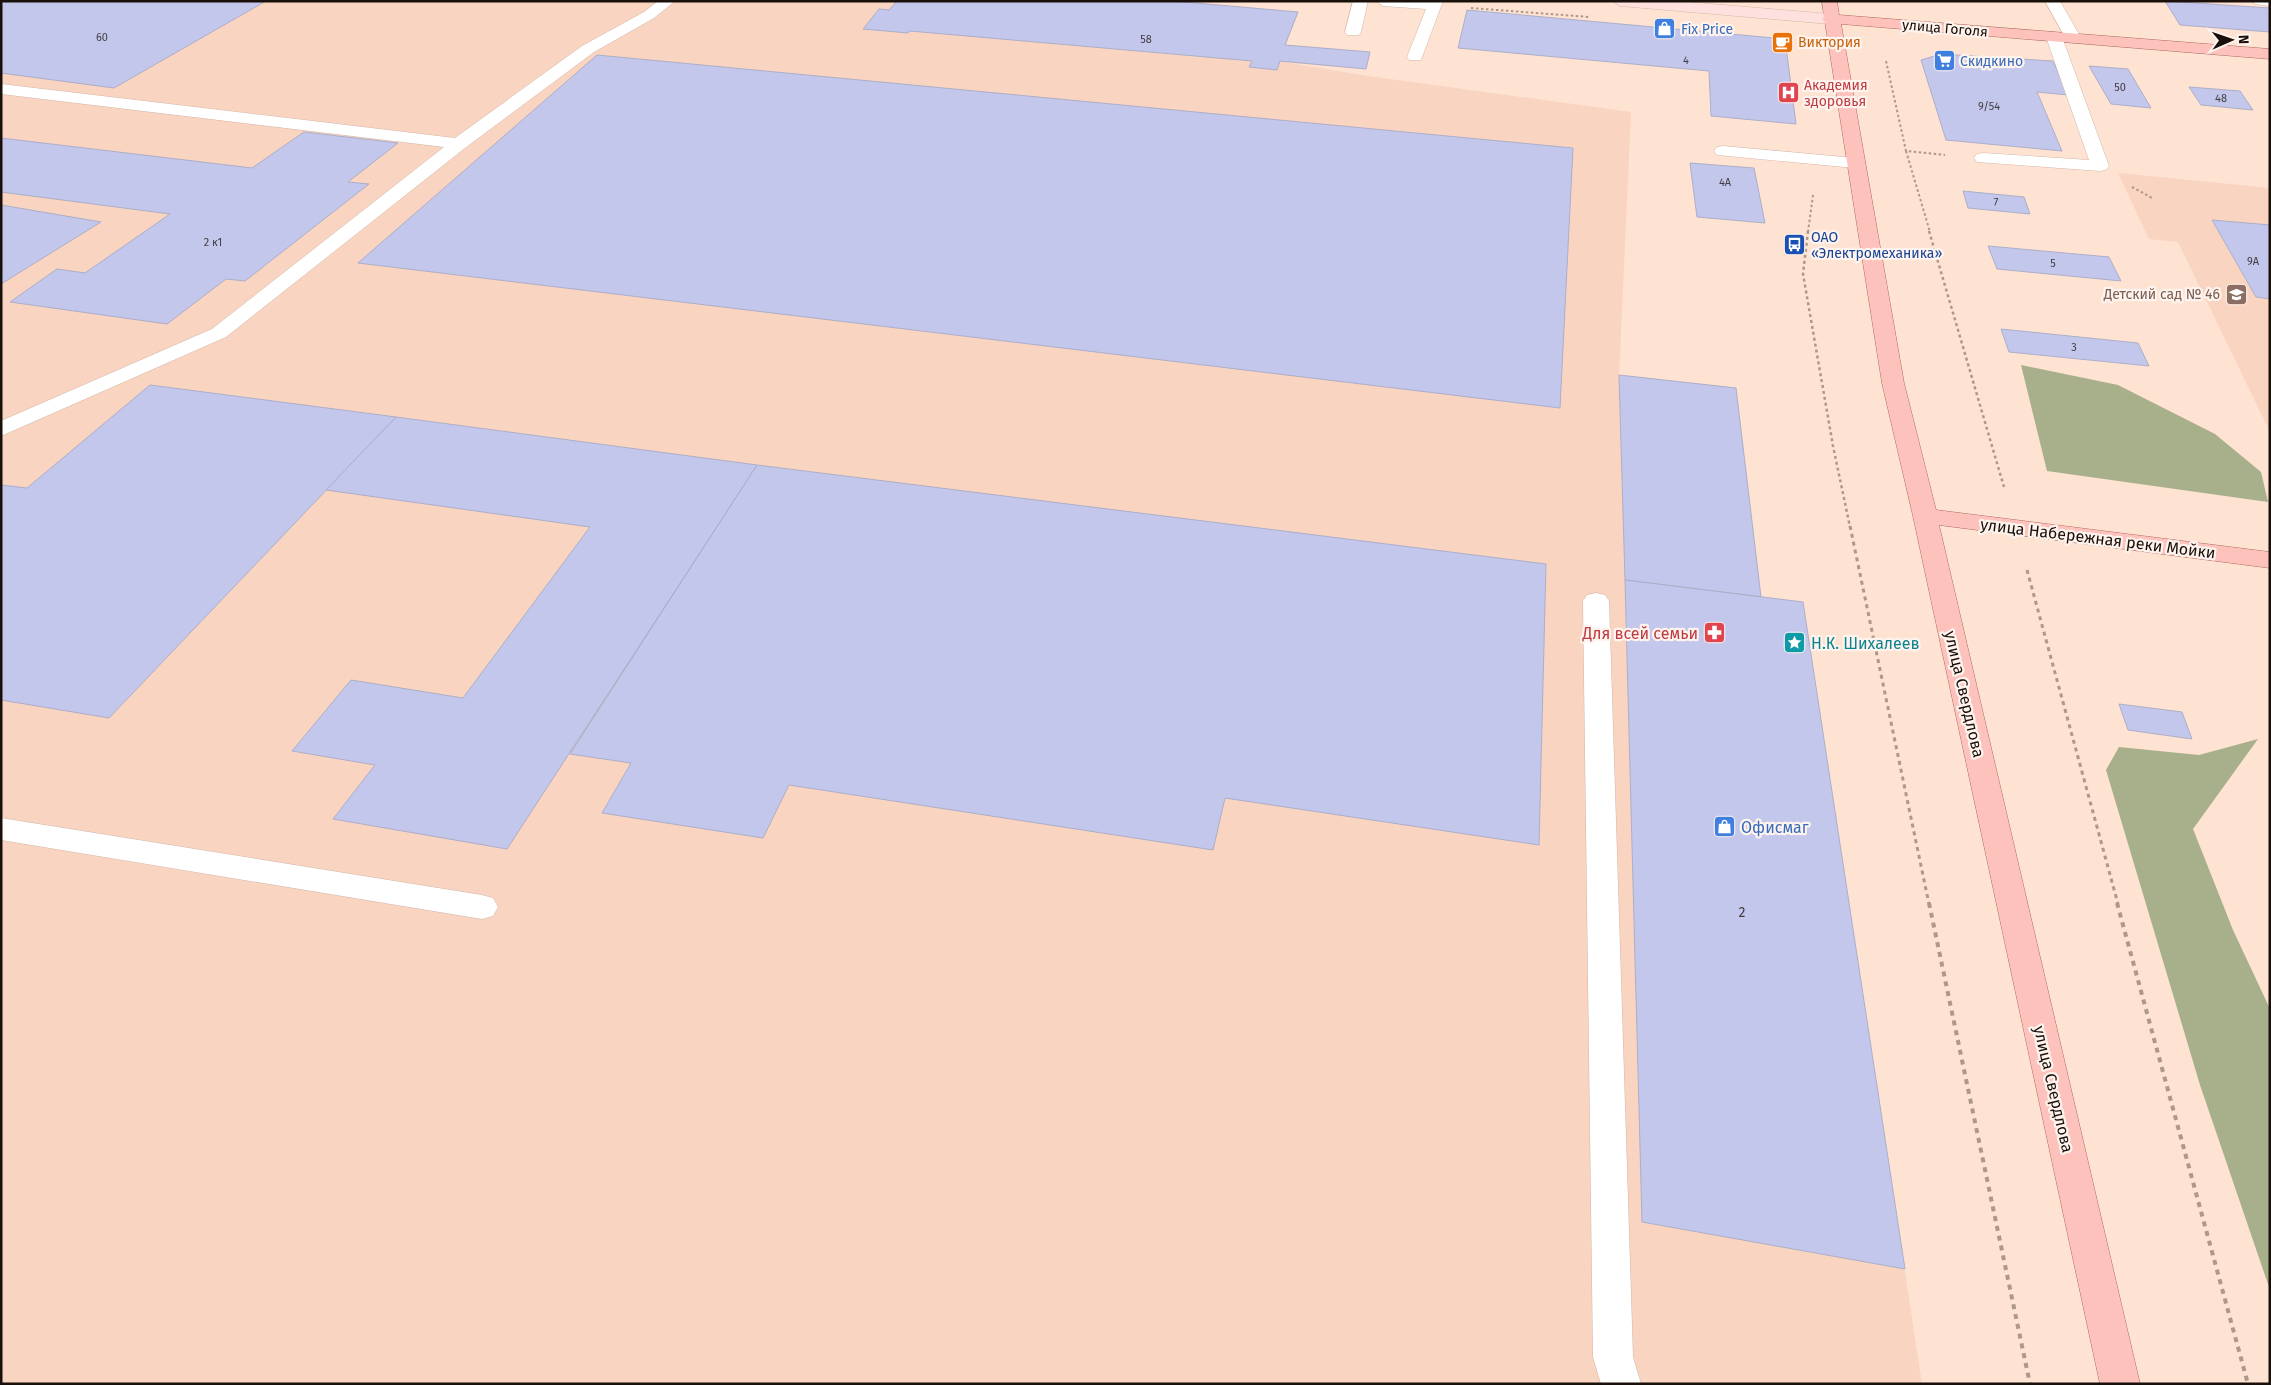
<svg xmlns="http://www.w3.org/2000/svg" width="2271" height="1385" font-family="'Fira Sans',sans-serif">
<rect width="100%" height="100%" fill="#fee2d2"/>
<g fill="#f8d4c1">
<polygon points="1,1 1173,1 1298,12 1286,45 1370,52 1366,69 1289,63 1368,76 1631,112 1619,375 1736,388 1761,597 1803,602 1922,1384 1,1384"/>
<polygon points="2118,173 2270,188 2270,432 2178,242 2149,239"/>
</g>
<g fill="#a7af8b">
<polygon points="2021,365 2118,385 2215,434 2261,472 2268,502 2047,471"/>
<polygon points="2258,739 2193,829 2233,930 2270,1009 2270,1290 2200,1085 2106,770 2119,747 2199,755"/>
</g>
<g fill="#c4c7ec" stroke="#acaec8">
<polygon points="1,1 266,1 114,88 1,73"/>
<polygon points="897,1 1173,1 1298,12 1285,45 1370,52 1366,69 1280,61 1277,70 1249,67 1252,61 910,31 908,33 863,29 879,9 889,10"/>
<polygon points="2165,1 2270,8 2270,32 2180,25"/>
<polygon points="1467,10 1785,39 1796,124 1711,116 1709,71 1458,48"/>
<polygon points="1941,54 2053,61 2068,95 2037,92 2062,151 1946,140 1921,60"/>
<polygon points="597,55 1573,148 1560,408 358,263"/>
<polygon points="2089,66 2128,69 2151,108 2111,104"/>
<polygon points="2189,87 2240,91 2253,110 2201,105"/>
<polygon points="304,132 398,143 348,182 369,184 245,281 226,279 167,324 10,302 57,269 85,273 170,214 1,192 1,138 252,168"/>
<polygon points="1690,163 1754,168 1765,223 1697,217"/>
<polygon points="1963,191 2024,197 2030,214 1968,208"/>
<polygon points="1,205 101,222 1,284"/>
<polygon points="2212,220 2270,225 2270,299 2256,297"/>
<polygon points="1988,246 2109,257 2121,281 1997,269"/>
<polygon points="2001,329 2138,343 2149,366 2009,352"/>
<polygon points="1619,375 1736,388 1761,597 1625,580"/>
<polygon points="150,385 396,417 109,718 1,700 1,485 27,488"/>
<polygon points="396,417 757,465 507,849 333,819 375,765 292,751 351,680 463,698 590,527 326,490"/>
<polygon points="757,465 1546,564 1539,845 1225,798 1213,850 789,785 763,838 602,813 631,763 570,754"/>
<polygon points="1625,580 1803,602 1905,1269 1642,1222"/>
<polygon points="2119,704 2182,712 2192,739 2128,730"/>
</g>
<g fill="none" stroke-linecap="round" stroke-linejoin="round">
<defs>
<g id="service">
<polygon points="658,1 675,1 654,18 594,52 465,148 226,337 1,436 1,421 212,329 444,147 1,94 1,84 455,138 582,46 644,12"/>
<polygon points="1353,1 1368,1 1361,32 1359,35 1347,35 1345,32"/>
<polygon points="1376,1 1443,1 1421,60 1409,60 1407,57 1426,9 1383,6"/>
<polygon points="2045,1 2060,1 2081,38 2079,41 2067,41"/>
<polygon points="2253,1 2270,1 2270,6 2255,4"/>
<polygon points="2054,32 2060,34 2062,37 2109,166 2106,170 2100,171 1977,162 1974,158 1977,154 1983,153 2089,160 2046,37 2048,34"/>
<polygon points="1723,146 1855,158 1861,159 1864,163 1861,167 1855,168 1717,155 1714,151 1717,147"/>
<polygon points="1596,593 1605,595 1609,601 1633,1357 1641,1384 1601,1384 1593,1357 1583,601 1587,595"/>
<polygon points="1,818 482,895 493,898 498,907 493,916 482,919 1,840"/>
</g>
<polygon id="secondary" points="1613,1 1676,1 1830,14 1835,16 1838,19 1835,22 1830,24 1620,6"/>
<polygon id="primary" points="1822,1 1837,1 1839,15 2270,49 2270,59 1841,24 1904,383 1936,510 2270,552 2270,568 1939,525 2140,1384 2100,1384 1913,516 1882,383 1825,22 1822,19 1824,17"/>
</defs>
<use href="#service" stroke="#d2b6a7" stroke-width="1"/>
<use href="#secondary" stroke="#d2b6a7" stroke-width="1"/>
<use href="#primary" stroke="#ac6a61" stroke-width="1"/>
<g stroke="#ad988c" stroke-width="2" stroke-dasharray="2.5 2.5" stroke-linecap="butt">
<polyline points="1471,8 1589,17"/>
<polyline points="1886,61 1906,151 1945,155"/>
<polyline points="1906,151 1930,232"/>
<polyline points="2132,187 2154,199"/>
<polyline points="1808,232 1813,195"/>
</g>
<g stroke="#ad988c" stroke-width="2.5" stroke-dasharray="3 3" stroke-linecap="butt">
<polyline points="1808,231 1803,274 1833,446 1850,527"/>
<polyline points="1929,231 2004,487"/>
</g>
<g stroke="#ad988c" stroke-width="3" stroke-dasharray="4 4" stroke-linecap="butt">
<polyline points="1850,526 1929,904"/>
<polyline points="2027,570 2118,904"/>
</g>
<g stroke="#ad988c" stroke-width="4" stroke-dasharray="5 5" stroke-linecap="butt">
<polyline points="1929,903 2030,1384"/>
<polyline points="2117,903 2248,1384"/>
</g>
<use href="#service" fill="#fff" fill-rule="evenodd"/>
<use href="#secondary" fill="#fee1de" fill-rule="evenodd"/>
<use href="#primary" fill="#fdc2bc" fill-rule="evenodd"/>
</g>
<defs>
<symbol id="shop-square" viewBox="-11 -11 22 22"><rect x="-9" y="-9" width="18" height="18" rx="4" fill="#3f7fe0" stroke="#fff3ed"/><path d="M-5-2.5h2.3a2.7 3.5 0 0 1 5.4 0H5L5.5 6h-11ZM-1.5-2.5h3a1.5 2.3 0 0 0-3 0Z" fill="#fff"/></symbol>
<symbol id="cafe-square" viewBox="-11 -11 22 22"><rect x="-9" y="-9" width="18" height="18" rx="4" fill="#e8710a" stroke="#fff3ed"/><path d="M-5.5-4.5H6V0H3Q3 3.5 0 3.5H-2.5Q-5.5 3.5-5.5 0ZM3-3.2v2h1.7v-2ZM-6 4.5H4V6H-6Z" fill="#fff"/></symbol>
<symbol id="supermarket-square" viewBox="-11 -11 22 22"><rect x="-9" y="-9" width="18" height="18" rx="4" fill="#3f7fe0" stroke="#fff3ed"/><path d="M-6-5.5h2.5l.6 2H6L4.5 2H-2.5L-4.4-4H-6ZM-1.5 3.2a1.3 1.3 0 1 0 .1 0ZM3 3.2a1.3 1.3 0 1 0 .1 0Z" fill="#fff"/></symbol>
<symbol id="hospital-square" viewBox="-11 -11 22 22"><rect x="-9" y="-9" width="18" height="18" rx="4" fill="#e0444e" stroke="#fff3ed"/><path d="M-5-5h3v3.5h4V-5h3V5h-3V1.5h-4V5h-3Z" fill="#fff"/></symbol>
<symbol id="bus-square" viewBox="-11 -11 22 22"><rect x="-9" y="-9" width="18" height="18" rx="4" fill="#1a4fb4" stroke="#fff3ed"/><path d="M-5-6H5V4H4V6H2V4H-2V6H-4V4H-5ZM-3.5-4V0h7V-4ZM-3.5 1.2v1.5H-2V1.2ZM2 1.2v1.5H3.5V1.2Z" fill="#fff"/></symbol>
<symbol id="school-square" viewBox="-11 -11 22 22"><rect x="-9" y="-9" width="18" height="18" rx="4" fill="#8d6e63" stroke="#fff3ed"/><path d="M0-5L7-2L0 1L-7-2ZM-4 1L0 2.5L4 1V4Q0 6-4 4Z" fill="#fff"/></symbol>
<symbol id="pharmacy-square" viewBox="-11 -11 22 22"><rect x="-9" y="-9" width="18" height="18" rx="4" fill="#e0444e" stroke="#fff3ed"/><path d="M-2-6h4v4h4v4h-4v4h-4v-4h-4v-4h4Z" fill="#fff"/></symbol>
<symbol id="sight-square" viewBox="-11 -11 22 22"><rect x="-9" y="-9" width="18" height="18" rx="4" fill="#0f9aa8" stroke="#fff3ed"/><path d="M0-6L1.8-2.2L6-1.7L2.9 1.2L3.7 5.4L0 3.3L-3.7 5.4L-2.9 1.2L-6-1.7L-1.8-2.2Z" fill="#fff"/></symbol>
</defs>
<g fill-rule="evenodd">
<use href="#shop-square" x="1652" y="16" width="25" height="25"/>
<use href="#cafe-square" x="1770" y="30" width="25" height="25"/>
<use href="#supermarket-square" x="1932" y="48" width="25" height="25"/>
<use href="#hospital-square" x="1776" y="80" width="25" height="25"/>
<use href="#bus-square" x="1782" y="232" width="25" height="25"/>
<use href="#school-square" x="2224" y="282" width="25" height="25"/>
<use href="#pharmacy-square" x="1702" y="620" width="25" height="25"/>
<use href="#sight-square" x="1782" y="630" width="25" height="25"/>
<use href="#shop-square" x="1712" y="814" width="25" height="25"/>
</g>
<g text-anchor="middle" stroke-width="4.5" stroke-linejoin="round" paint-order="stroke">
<g font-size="11" fill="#443e43">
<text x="102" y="41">60</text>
<text x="1146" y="43">58</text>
<text x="1686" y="64">4</text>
<text x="2120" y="91">50</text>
<text x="2221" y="102">48</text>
<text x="1989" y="110">9/54</text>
<text x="1725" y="186">4А</text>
<text x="1996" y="206">7</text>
<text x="213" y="246">2 к1</text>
<text x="2253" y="265">9А</text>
<text x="2053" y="267">5</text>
<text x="2074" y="351">3</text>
</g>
<g font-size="14" fill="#19100b" stroke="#fff3ed">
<text transform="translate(1945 28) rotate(5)" y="5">улица Гоголя</text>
</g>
<g font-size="14" fill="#366cbe" stroke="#fff3ed" text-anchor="start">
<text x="1681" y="34">Fix Price</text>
<text x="1960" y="66">Скидкино</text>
</g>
<g font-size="14" fill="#c56008" stroke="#fff3ed" text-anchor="start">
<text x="1798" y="47">Виктория</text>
</g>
<g font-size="14" fill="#be3a42" stroke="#fff3ed" text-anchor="start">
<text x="1804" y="90">Академия<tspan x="1804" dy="16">здоровья</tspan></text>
</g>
<g font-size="14" fill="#164399" stroke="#fff3ed" text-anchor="start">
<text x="1811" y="242">ОАО<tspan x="1811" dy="16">«Электромеханика»</tspan></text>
</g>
<g font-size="14" fill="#785e54" stroke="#fff3ed" text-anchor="end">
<text x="2220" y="299">Детский сад № 46</text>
</g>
<g font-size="14" fill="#443e43">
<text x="1742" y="917">2</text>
</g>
<g font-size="16" fill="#19100b" stroke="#fff3ed">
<text transform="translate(2098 538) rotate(7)" y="6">улица Набережная реки Мойки</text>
<text transform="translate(1965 694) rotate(77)" y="6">улица Свердлова</text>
<text transform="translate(2054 1089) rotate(77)" y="6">улица Свердлова</text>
</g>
<g font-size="16" fill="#be3a42" stroke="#fff3ed" text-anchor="end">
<text x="1698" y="639">Для всей семьи</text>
</g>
<g font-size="16" fill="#0d838f" stroke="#fff3ed" text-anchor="start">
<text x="1811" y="649">Н.К. Шихалеев</text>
</g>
<g font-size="16" fill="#366cbe" stroke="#fff3ed" text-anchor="start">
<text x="1741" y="833">Офисмаг</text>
</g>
</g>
<rect width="2271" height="1385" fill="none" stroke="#19100b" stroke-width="5"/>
<g transform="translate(2231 40) rotate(88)" stroke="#fff3ed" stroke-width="4" paint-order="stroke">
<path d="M0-4L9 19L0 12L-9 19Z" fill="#19100b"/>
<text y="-8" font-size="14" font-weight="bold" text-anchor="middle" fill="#19100b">N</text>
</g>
</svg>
